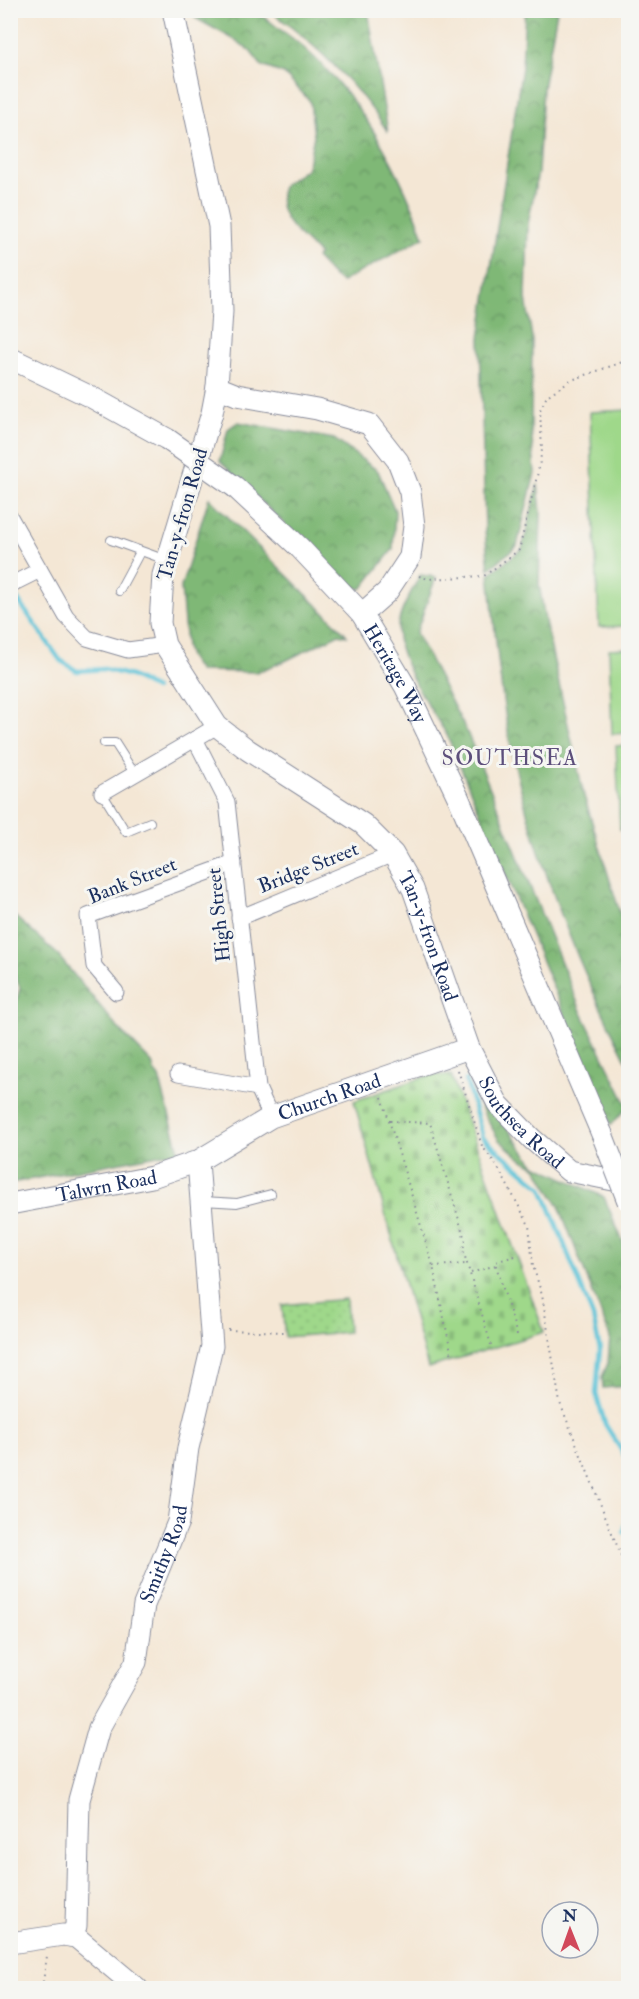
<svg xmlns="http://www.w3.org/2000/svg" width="639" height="1999" font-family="'IM FELL Double Pica',serif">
<defs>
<pattern id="forest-crowns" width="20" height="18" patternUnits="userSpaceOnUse" patternTransform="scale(1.5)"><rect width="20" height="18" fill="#7fb876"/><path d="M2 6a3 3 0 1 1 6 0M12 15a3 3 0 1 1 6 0" fill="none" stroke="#679664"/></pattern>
<pattern id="cemetery-stones" width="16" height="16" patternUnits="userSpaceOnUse" patternTransform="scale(1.5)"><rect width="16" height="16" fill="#9fd88a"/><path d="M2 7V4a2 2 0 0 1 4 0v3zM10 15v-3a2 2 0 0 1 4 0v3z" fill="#88ba7a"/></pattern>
<pattern id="park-dots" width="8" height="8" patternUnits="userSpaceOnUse" patternTransform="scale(1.5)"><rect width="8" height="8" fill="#9fd88a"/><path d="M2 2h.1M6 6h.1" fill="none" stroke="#88ba7a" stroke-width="1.8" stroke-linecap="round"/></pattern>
</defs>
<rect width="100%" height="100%" fill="#f6f6f2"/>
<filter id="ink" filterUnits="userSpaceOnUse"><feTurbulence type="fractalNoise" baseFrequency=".0167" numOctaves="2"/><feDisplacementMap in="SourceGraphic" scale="12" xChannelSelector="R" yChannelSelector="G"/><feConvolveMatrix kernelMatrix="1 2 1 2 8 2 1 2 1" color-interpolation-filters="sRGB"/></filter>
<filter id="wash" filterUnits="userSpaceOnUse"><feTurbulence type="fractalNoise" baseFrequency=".008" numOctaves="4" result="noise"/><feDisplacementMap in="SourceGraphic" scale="24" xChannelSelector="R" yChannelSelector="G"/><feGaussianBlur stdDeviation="1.35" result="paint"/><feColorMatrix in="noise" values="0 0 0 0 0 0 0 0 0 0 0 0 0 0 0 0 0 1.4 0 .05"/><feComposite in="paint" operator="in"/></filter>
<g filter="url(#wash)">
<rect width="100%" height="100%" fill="#f4e7d5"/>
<g fill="#9fd88a" stroke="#5d8474" stroke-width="1.5">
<polygon points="628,410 628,626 599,627 590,412"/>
<polygon points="628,648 628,733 612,734 609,649"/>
<polygon points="628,745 628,830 620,830 616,746"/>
</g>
<g fill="url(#forest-crowns)" stroke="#4d746a" stroke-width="1.5">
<path d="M194,11C209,10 240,6 253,11C262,13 272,24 280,29C349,78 396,158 424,237L342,282L334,277L316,258L319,254C300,235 270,215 284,184L307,169L314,136L310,101L284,74L262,66L250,51L237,41L195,18Z"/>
<path d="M270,11H368L388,132C356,83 317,45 270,11Z"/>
<polygon points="525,11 557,11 543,88 538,172 528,224 526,298 532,338 531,429 535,473 517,546 489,569 485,530 480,338 522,67"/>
<polygon points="238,422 334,439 378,471 395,511 393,549 362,589 348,586 220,461 228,429"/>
<path d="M538,484L541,512L539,584L546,626L584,796L628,939V1064C576,962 531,850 509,737C499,683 495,628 489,574L522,549Z"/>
<polygon points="209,498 345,633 347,636 339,634 285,661 257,672 199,671 189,657 186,647 181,587"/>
<path d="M420,575L436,577L416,633L467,732L581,1011L628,1107L611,1125L447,735C431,710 393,655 398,626C400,609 413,590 420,575Z"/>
<polygon points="11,913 56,953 118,1028 152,1063 154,1071 159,1077 179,1151 11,1183 11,1021 20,988 11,967"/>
<polygon points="478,1089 534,1164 604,1197 628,1254 628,1386 603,1388 602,1377 608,1363 610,1337 559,1206 536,1167 520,1158 499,1140 484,1114 474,1090"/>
</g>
<polygon fill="url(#cemetery-stones)" stroke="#5d8474" stroke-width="1.5" points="430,1075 451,1075 544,1332 428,1368 354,1101"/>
<polygon fill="url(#park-dots)" stroke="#5d8474" stroke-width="1.5" points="346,1299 348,1332 285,1337 282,1305"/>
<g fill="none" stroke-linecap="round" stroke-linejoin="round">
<g stroke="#5ac2d7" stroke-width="4.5">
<polyline points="15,596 60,660 77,671 104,669 131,676 155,689"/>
<polyline points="466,1080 483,1138 542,1188 593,1317 600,1350 596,1393 605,1424 628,1461"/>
<polyline points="628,1516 624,1532 628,1533"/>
</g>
</g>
</g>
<g filter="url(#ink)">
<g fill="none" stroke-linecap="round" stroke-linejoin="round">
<defs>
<g id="lane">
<polyline points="111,540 166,560"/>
<polyline points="119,591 140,552"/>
<polyline points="104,743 115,743 134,773"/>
<polyline points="102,793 126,832 150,822"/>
<polyline points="203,1201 237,1203 271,1194"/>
</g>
<g id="street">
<polyline points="10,517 66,616 87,638 128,650 165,645"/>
<polyline points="10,585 40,570"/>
<polyline points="217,726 195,739 227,802 258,1088 271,1117"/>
<polyline points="102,793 195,739"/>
<polyline points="239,918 393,854"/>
<polyline points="116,992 94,966 88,916 234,863"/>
<polyline points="178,1074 258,1088"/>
</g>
<g id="secondary">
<path id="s1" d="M173,10L219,226L222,311L217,387L212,413L163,575L160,623L165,645L217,726L248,750L363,824L393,854L413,889L469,1048L498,1104L532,1139L569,1171L628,1183"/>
<polyline points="10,358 93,398 167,439"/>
<polyline points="217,387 237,395 317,409 369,424 398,461 410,492 414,526 410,557 387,592 362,614"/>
<path id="s2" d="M235,487L300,548L362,614L405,686L459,799L602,1134"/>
<path id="s3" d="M10,1204L152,1177L198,1161L271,1117L469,1048"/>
<path id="s4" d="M71,1936L76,1926L79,1800L99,1728L136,1662L144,1605L178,1522L188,1448L212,1346L198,1161"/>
<polyline points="10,1943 63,1935 76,1937 137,1988"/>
</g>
</defs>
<use href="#lane" stroke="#888b9a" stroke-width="10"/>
<use href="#street" stroke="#888b9a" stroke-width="17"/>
<use href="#secondary" stroke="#888b9a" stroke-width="23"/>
<g stroke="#888b9a" stroke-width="2" stroke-dasharray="1.5 4.5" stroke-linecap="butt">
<polyline points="419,576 428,579 484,576 519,550 538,472 542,450 540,410 547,396 569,381 628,360"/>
<polyline points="458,1070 482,1146 497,1166 529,1225 533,1266 542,1295 560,1403 628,1573"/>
<polyline points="382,1097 433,1266 452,1356"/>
<polyline points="390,1121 430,1123 465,1240 463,1250 491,1345"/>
<polyline points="515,1256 495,1262 517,1335"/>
<polyline points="433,1266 466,1264"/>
<polyline points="471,1273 496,1265"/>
<polyline points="228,1330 285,1332"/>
<polyline points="42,1988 47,1956"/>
</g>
<use href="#lane" stroke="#fff" stroke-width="8"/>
<use href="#street" stroke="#fff" stroke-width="15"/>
<use href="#secondary" stroke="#fff" stroke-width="21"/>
<defs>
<g id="secondary-bridge">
<polyline points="167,439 235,487"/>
<polyline points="602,1134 628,1201"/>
</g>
</defs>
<use href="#secondary-bridge" stroke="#888b9a" stroke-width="23" stroke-linecap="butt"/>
<use href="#secondary-bridge" stroke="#fff" stroke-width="21"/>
</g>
</g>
<g text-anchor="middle" stroke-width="6" stroke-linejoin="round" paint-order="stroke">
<g font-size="20" fill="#1b2f5e" stroke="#f6f6f2">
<text transform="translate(182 514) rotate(-74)" y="7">Tan-y-fron Road</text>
<text dy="7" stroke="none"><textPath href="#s2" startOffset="248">Heritage Way</textPath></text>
<text transform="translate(308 867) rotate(-22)" y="7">Bridge Street</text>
<text transform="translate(132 880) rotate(-22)" y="7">Bank Street</text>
<text transform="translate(218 915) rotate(-96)" y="7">High Street</text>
<text dy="7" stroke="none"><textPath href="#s1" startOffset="1053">Tan-y-fron Road</textPath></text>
<text dy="7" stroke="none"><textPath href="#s3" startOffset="340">Church Road</textPath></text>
<text dy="7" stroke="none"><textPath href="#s1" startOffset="1264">Southsea Road</textPath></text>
<text dy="7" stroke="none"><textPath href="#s3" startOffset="98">Talwrn Road</textPath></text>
<text dy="7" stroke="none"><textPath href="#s4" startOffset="400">Smithy Road</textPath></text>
</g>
<g font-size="22" letter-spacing="1.5" fill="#5d4f7c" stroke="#f6f6f2">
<text x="510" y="765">SOUTHSEA</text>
</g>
</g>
<rect width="639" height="1999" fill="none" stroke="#f6f6f2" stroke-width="36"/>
<g transform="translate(570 1930) rotate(359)"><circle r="28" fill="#f6f6f2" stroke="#9ea6b7" stroke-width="1.5"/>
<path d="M0-4.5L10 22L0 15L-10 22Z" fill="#d1495b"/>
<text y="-9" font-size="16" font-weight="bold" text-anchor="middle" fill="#1b2f5e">N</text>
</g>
</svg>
